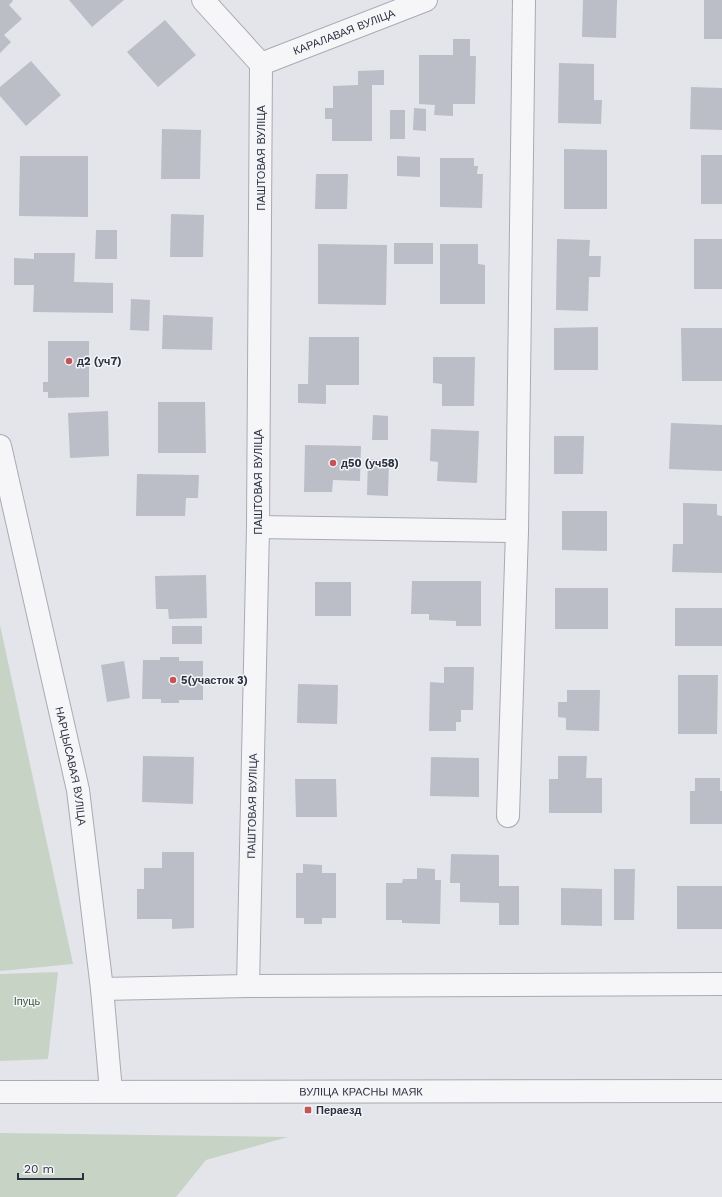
<svg xmlns="http://www.w3.org/2000/svg" width="722" height="1197" font-family="'Work Sans',sans-serif">
<rect width="100%" height="100%" fill="#e3e5ea"/>
<g fill="#c7d3c5">
<polygon points="0,625 73,964 0,971"/>
<polygon points="58,972 48,1059 0,1061 0,974"/>
<polygon points="0,1133 288,1137 206,1160 176,1197 0,1197"/>
</g>
<g fill="#bbbec6">
<polygon points="0,0 12,0 13,1 9,5 22,19 4,35 11,42 0,53"/>
<polygon points="69,0 124,0 92,27"/>
<polygon points="583,0 617,0 616,38 582,37"/>
<rect x="704" y="0" width="18" height="39"/>
<polygon points="165,20 196,55 158,87 127,52"/>
<polygon points="453,39 470,39 470,56 476,56 475,104 453,104 453,116 434,115 435,105 419,104 419,55 453,55"/>
<polygon points="31,61 61,95 26,126 0,96 0,87"/>
<polygon points="559,63 594,64 594,100 602,100 601,124 558,123"/>
<polygon points="384,70 384,85 372,85 372,141 332,141 332,119 325,119 325,108 333,108 333,86 358,85 358,71"/>
<polygon points="691,87 722,88 722,130 690,129"/>
<polygon points="414,108 426,109 426,131 413,130"/>
<rect x="390" y="110" width="15" height="29"/>
<polygon points="162,129 201,130 200,179 161,179"/>
<polygon points="564,149 607,150 607,209 564,209"/>
<rect x="701" y="155" width="21" height="49"/>
<polygon points="20,156 88,156 88,217 19,216"/>
<polygon points="397,156 420,157 420,177 397,176"/>
<polygon points="440,158 474,158 474,166 478,166 477,174 483,174 482,208 440,207"/>
<polygon points="316,174 348,174 347,209 315,209"/>
<polygon points="171,214 204,215 203,257 170,257"/>
<polygon points="96,230 117,230 117,259 95,259"/>
<polygon points="557,239 590,240 589,256 601,256 600,277 589,277 588,311 556,310"/>
<rect x="694" y="239" width="28" height="50"/>
<rect x="394" y="243" width="39" height="21"/>
<polygon points="318,244 387,245 386,305 318,304"/>
<polygon points="440,244 478,244 478,264 485,265 485,304 440,304"/>
<polygon points="34,253 75,253 74,282 113,283 113,313 33,312 34,285 14,285 14,258 34,259"/>
<polygon points="131,299 150,300 149,331 130,330"/>
<polygon points="163,315 213,317 212,350 162,349"/>
<polygon points="598,327 598,370 554,370 554,328"/>
<polygon points="681,328 722,328 722,381 682,381"/>
<polygon points="309,337 359,337 359,385 326,385 326,404 298,403 298,384 308,384"/>
<polygon points="48,341 89,341 89,397 48,398 48,392 43,392 43,382 48,382"/>
<polygon points="433,357 475,357 474,406 442,406 442,384 433,383"/>
<polygon points="158,402 205,402 206,453 158,453"/>
<polygon points="108,411 109,456 70,458 68,413"/>
<polygon points="373,415 388,416 388,440 372,440"/>
<polygon points="671,423 722,425 722,471 669,469"/>
<polygon points="431,429 479,431 477,483 437,481 438,462 430,461"/>
<polygon points="554,436 584,436 583,474 554,474"/>
<polygon points="305,445 361,446 360,481 333,480 332,492 304,492"/>
<polygon points="368,459 389,460 388,496 367,495"/>
<polygon points="137,474 199,475 198,498 186,498 185,516 136,516"/>
<polygon points="683,503 717,504 717,515 722,516 722,573 672,572 673,544 683,544"/>
<polygon points="562,511 607,511 607,551 562,550"/>
<polygon points="206,575 207,618 169,619 168,609 156,609 155,576"/>
<polygon points="412,581 481,581 481,626 456,626 456,621 429,620 429,614 411,614"/>
<rect x="315" y="582" width="36" height="34"/>
<rect x="555" y="588" width="53" height="41"/>
<rect x="675" y="608" width="47" height="38"/>
<rect x="172" y="626" width="30" height="18"/>
<polygon points="160,657 179,657 179,661 203,661 203,700 179,700 179,703 161,703 161,699 142,699 143,660 160,660"/>
<polygon points="124,661 130,698 107,702 101,665"/>
<polygon points="444,667 474,667 473,710 461,710 461,722 456,722 456,731 429,731 430,682 444,683"/>
<polygon points="678,675 718,675 717,734 678,734"/>
<polygon points="298,684 338,685 337,724 297,723"/>
<polygon points="567,690 600,690 599,731 566,730 566,718 558,717 558,702 567,702"/>
<polygon points="143,756 194,757 193,804 142,802"/>
<polygon points="558,756 587,756 586,778 602,778 602,813 549,813 549,779 558,779"/>
<polygon points="431,757 479,758 479,797 430,796"/>
<polygon points="695,778 720,778 720,791 722,791 722,824 690,824 690,791 695,791"/>
<polygon points="295,779 336,779 337,817 296,817"/>
<polygon points="162,852 194,852 194,928 172,929 172,919 137,919 137,889 144,889 144,868 162,868"/>
<polygon points="451,854 499,855 499,886 519,886 519,925 499,925 499,903 460,902 460,883 450,883"/>
<polygon points="303,864 322,865 322,873 336,873 336,918 322,918 322,924 304,924 304,918 296,918 296,873 303,873"/>
<polygon points="417,868 435,869 435,880 441,880 440,924 402,923 402,920 386,920 386,883 402,883 403,879 417,879"/>
<polygon points="614,869 635,869 634,920 614,920"/>
<rect x="677" y="886" width="45" height="43"/>
<polygon points="561,888 602,889 602,926 561,925"/>
</g>
<g fill="none" stroke-linecap="round" stroke-linejoin="round">
<defs>
<g id="minor">
<polyline points="203,0 261,64 258,527 248,986"/>
<path id="s1" d="M261,64L426,0"/>
<path id="s2" d="M0,446L78,790L102,989L111,1091"/>
<polyline points="258,527 517,531"/>
<polyline points="508,816 517,531 524,0"/>
<polyline points="102,989 248,986 722,984"/>
</g>
<g id="tertiary">
<path id="s3" d="M0,1092L722,1091"/>
</g>
</defs>
<use href="#minor" stroke="#a8abb4" stroke-width="24"/>
<use href="#tertiary" stroke="#a8abb4" stroke-width="24"/>
<use href="#minor" stroke="#f6f6f9" stroke-width="22"/>
<use href="#tertiary" stroke="#f6f6f9" stroke-width="22"/>
</g>
<g fill="#c35458" stroke="#f3f4f7" stroke-width="1.5">
<circle cx="69" cy="361" r="4"/>
<circle cx="333" cy="463" r="4"/>
<circle cx="173" cy="680" r="4"/>
<rect x="304" y="1106" width="8" height="8" rx="2"/>
</g>
<g text-anchor="middle" stroke-width="3" stroke-linejoin="round" paint-order="stroke">
<g font-size="11" fill="#2c3141" stroke="#f3f4f7">
<text dy="4" stroke="none"><textPath href="#s1" startOffset="89">КАРАЛАВАЯ ВУЛІЦА</textPath></text>
<text transform="translate(261 158) rotate(-90)" y="4">ПАШТОВАЯ ВУЛІЦА</text>
<text transform="translate(258 482) rotate(-90)" y="4">ПАШТОВАЯ ВУЛІЦА</text>
<text dy="4" stroke="none"><textPath href="#s2" startOffset="328">НАРЦЫСАВАЯ ВУЛІЦА</textPath></text>
<text transform="translate(252 806) rotate(-89)" y="4">ПАШТОВАЯ ВУЛІЦА</text>
<text dy="4" stroke="none"><textPath href="#s3" startOffset="361">ВУЛІЦА КРАСНЫ МАЯК</textPath></text>
</g>
<g font-size="11" font-weight="bold" fill="#2c3141" stroke="#f3f4f7" text-anchor="start">
<text x="77" y="365">д2 (уч7)</text>
<text x="341" y="467">д50 (уч58)</text>
<text x="181" y="684">5(участок 3)</text>
<text x="316" y="1114">Пераезд</text>
</g>
<g font-size="11" fill="#3d5b3b" stroke="#f3f4f7">
<text x="27" y="1005">Іпуць</text>
</g>
</g>
<path d="M18 1173v6h65v-6" fill="none" stroke="#2c3141" stroke-width="2"/>
<text x="24" y="1173" font-size="12" fill="#2c3141" stroke="#f3f4f7" stroke-width="3" paint-order="stroke">20 m</text>
</svg>
